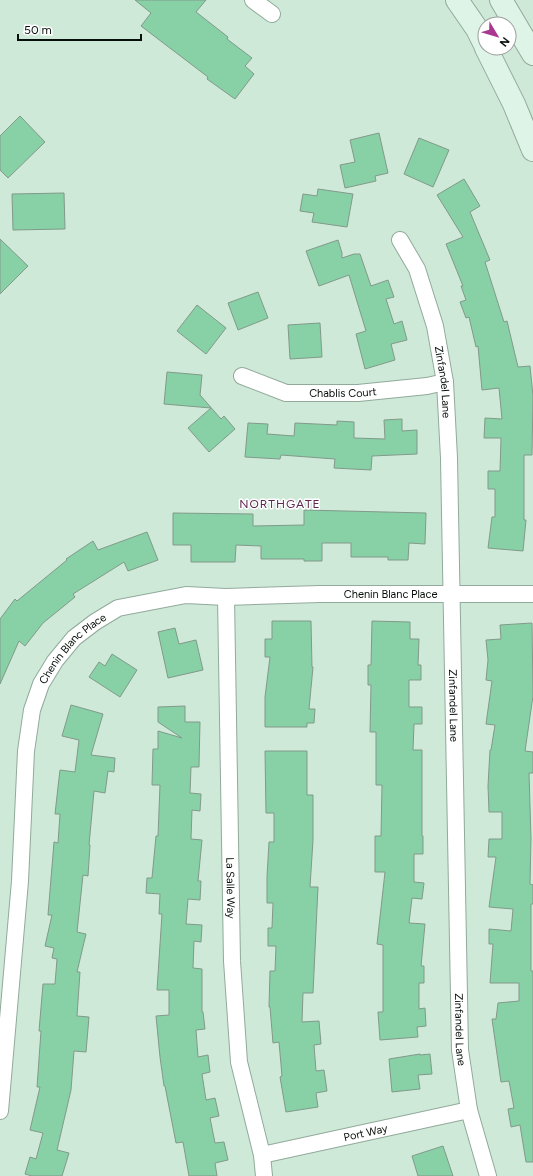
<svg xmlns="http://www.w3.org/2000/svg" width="533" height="1176" font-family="Figtree,sans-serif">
<rect width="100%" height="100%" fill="#cfe9d9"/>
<g fill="#88d0a6" stroke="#819a8a">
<polygon points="135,0 206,0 196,12 228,37 227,39 252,58 245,66 254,74 235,99 207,79 208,77 141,26 151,13"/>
<polygon points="20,116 45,142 8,178 0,170 0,136"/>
<polygon points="379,133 388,173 375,176 376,181 345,188 340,165 355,162 350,140"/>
<polygon points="419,138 449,150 433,187 404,174"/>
<polygon points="464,179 480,206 470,212 490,260 485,262 504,322 507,321 518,367 530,366 533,396 532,455 524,455 524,520 526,520 523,551 488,548 492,517 495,517 495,489 488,489 488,471 500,471 501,438 484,438 485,418 502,419 499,388 482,390 478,346 476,347 469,317 466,318 460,302 466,300 461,286 463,286 446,244 463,237 437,195"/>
<polygon points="318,189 353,194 347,227 312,222 314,213 300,211 303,194 317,196"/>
<polygon points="64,193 65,229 13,230 12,194"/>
<polygon points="0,239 28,266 0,294"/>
<polygon points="338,240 342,253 342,258 354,254 360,254 371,286 388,280 394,297 386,299 394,324 402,321 407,340 391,344 395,360 365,369 356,334 366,331 349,275 319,286 306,251"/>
<polygon points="258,292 268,318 238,330 228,303"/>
<polygon points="197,305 226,328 206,354 177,331"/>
<polygon points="320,323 322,357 290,359 288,325"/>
<polygon points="167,372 202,375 200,395 221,419 224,416 235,429 209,452 188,428 211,408 164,404"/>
<polygon points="402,419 402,431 417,430 417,454 372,456 371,470 334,468 335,459 281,455 280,459 245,457 248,423 268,424 267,434 294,436 295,423 337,425 337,421 354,422 354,438 385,439 384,420"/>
<polygon points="304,510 426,513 425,544 409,543 408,560 388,560 388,557 351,557 351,543 322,543 322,561 304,561 304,559 261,559 261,546 236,545 235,562 191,562 191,545 173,545 173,513 253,514 253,526 304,525"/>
<polygon points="147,532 158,560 128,571 124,562 73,594 75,597 43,623 25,646 19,641 0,684 0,619 15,599 17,601 67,560 66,559 93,541 98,550"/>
<polygon points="272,621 311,621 312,667 313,667 309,709 315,709 314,723 307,723 307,727 265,727 265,697 270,657 265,657 265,639 272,639"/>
<polygon points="372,621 410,622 410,639 419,639 418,665 421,665 421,680 409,680 409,707 422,707 422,724 414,724 413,750 422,750 422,836 423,836 423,854 414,854 414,882 424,883 422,899 412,898 409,923 425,924 421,966 424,966 424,983 419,983 419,1009 425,1008 426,1026 417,1027 418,1037 380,1040 378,1012 383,1012 383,945 377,944 385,872 375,872 375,836 381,836 382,785 376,785 376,732 370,732 371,685 368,685 368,665 371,665"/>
<polygon points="532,623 533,696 525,751 533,752 533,773 529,773 531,839 530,884 533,885 533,904 531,904 531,971 533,971 533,1162 526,1162 520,1125 511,1127 508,1109 514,1108 509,1081 501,1082 492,1019 496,1019 498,1003 519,1001 519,983 490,983 493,944 489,944 489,929 511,931 513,909 489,907 496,857 488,857 489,839 502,839 502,812 489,812 488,786 490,750 491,750 495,725 486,724 492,681 486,680 488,660 486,640 501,639 500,625"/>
<polygon points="175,628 179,644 196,640 203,670 168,678 158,632"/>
<polygon points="112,654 137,670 120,697 89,677 99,662 105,666"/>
<polygon points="71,705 103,714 91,755 115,758 114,772 108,771 105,793 94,791 89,845 90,845 88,876 83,875 77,932 86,934 77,972 80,972 77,1016 89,1017 86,1052 74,1051 71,1090 57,1150 69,1153 62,1176 32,1176 25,1174 30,1157 36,1159 43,1133 30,1130 40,1087 37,1087 41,1031 39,1031 43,984 55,984 57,959 52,958 54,948 45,946 52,915 48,915 54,842 58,843 60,814 55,814 58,787 60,770 75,772 79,740 62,736"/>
<polygon points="185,706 185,722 200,722 199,767 191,767 190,793 201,794 200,811 192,810 191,839 202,840 198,881 201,881 200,900 188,899 186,924 202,925 201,942 194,941 193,968 202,969 202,1012 203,1012 205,1029 196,1030 198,1057 208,1055 210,1072 202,1074 206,1100 215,1098 219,1116 210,1118 215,1143 224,1142 228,1160 215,1163 217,1176 189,1176 183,1142 176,1143 165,1086 164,1086 160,1057 156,1016 169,1015 169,990 157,990 162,914 159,914 160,894 146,893 147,878 152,878 156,836 158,836 160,785 152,785 153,749 158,749 158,731 182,738 158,722 158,707"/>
<polygon points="265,751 307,751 307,795 313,795 313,840 310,887 318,887 313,993 303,993 302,1022 319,1021 321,1044 314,1045 316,1071 324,1070 327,1091 316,1093 318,1107 286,1112 280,1077 282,1076 279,1042 273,1043 270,1007 269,1007 270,971 275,971 276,946 268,946 268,928 272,928 273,903 267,903 267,877 269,842 274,842 274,813 266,813"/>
<polygon points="420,1054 420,1055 430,1054 432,1074 418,1075 420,1089 392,1092 389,1059"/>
<polygon points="443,1146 453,1176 418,1176 412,1156"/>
</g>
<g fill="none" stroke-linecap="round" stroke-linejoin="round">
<defs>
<g id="street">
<polyline points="253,0 272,14"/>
<path id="s1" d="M400,240L417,269L435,326L445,382L449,458L460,1050L469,1110L488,1176"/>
<path id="s2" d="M242,376L286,393H358L427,386L445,382"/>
<path id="s3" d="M226,597L232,961L239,1062L262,1155L264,1176"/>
<path id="s4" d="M0,1111L20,881L26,751L32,710L41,684L55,661L74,638L95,622L118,608L186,595L226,597L320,594H533"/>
<path id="s5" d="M262,1155L469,1110"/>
</g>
<g id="secondary">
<polyline points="457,0 477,29 485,45"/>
<polyline points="501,0 533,54"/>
<polyline points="486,48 514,104 533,150"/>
</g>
</defs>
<use href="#street" stroke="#91aa9b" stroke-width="18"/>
<use href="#secondary" stroke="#91aa9b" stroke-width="24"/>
<use href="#street" stroke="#fff" stroke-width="16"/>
<use href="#secondary" stroke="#ddf4e7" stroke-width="22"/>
</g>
<g text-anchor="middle" stroke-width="3" stroke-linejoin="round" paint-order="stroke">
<g font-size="11" fill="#070f0a" stroke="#fff">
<text dy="4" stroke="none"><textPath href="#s1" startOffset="150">Zinfandel Lane</textPath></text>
<text dy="4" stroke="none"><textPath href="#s2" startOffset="104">Chablis Court</textPath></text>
<text dy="4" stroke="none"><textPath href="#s4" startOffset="814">Chenin Blanc Place</textPath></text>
<text dy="4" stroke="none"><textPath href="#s4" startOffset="478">Chenin Blanc Place</textPath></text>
<text dy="4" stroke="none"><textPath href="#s1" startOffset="474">Zinfandel Lane</textPath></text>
<text dy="4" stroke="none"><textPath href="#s3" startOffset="291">La Salle Way</textPath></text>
<text dy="4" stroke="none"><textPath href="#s1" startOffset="798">Zinfandel Lane</textPath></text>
<text dy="4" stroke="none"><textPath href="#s5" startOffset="106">Port Way</textPath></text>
</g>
<g font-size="12" letter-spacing="1" fill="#602751" stroke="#fff">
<text x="280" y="508">NORTHGATE</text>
</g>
</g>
<g transform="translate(497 36) rotate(128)"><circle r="19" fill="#ffffff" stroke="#9c9f9d"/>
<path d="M0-3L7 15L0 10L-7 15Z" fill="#aa3790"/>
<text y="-6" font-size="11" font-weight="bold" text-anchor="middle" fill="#070f0a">N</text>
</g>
<path d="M18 34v6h123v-6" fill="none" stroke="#070f0a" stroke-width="2"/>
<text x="24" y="34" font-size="12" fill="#070f0a" stroke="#ffffff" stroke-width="3" paint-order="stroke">50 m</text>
</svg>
